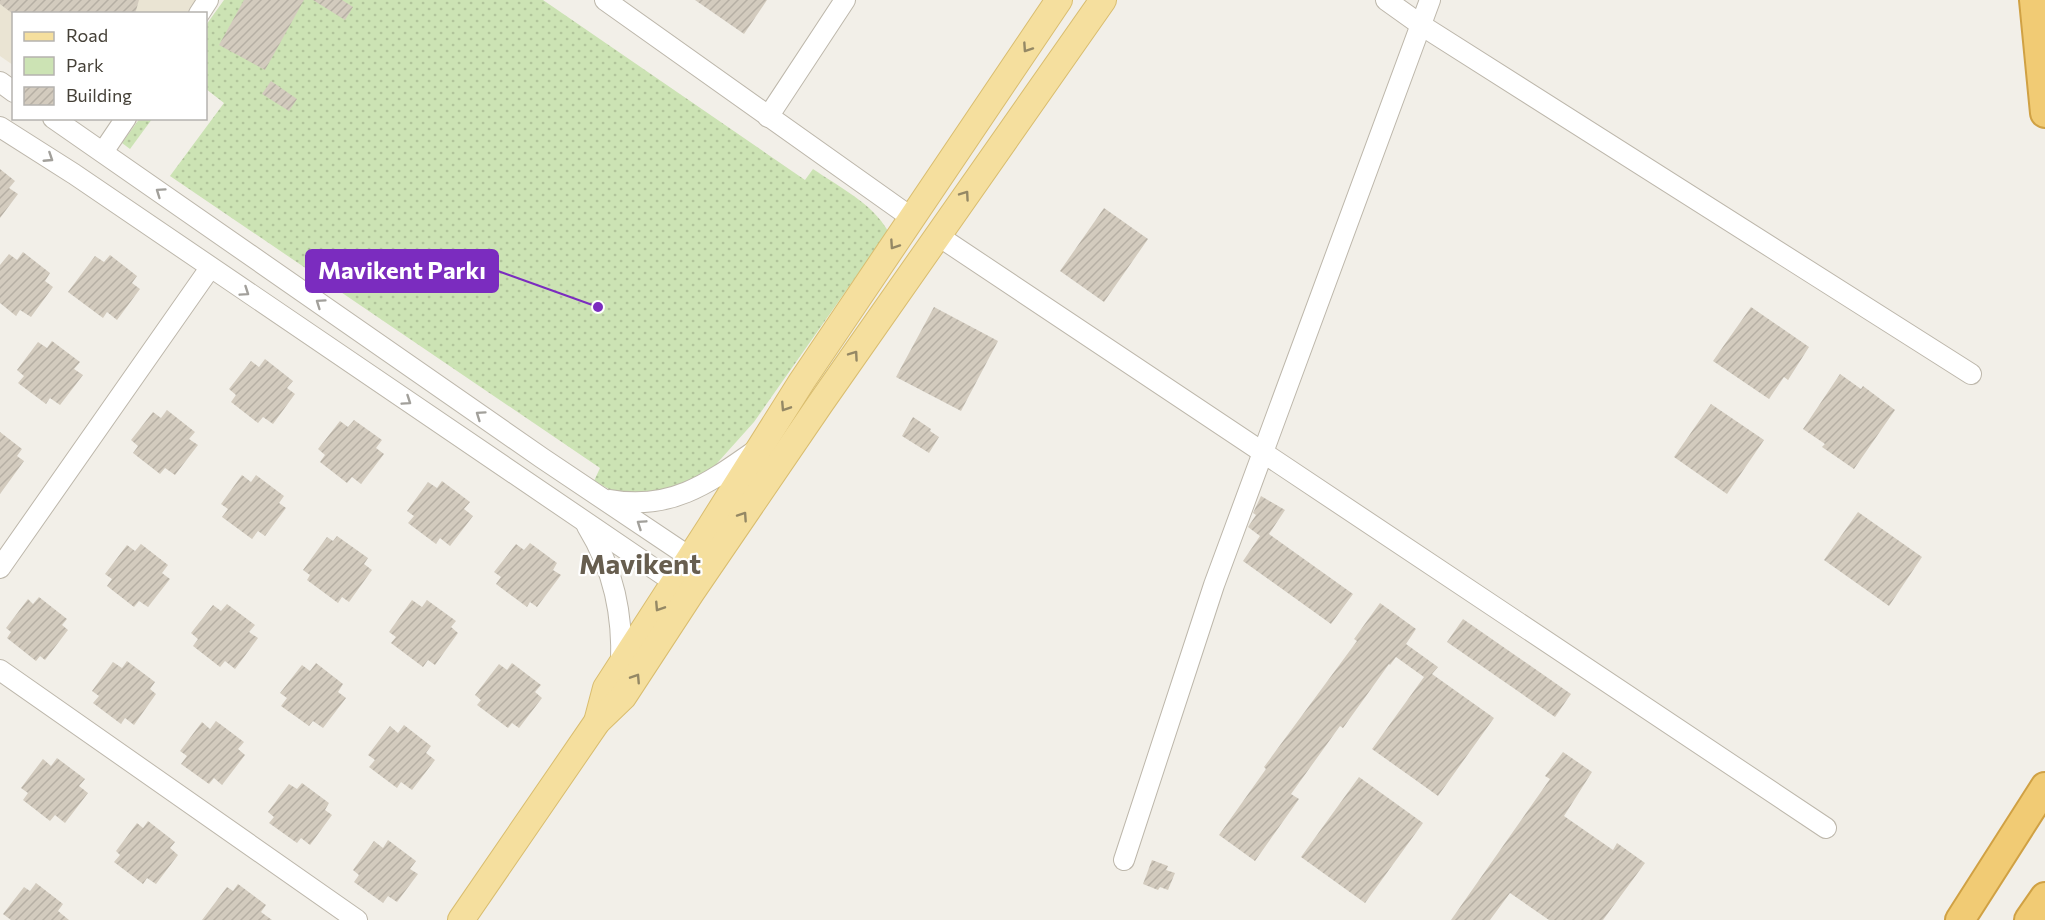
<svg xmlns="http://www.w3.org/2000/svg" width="2045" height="920" font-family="Commissioner,sans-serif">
<defs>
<pattern id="green-dots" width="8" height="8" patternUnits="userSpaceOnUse" patternTransform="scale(1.5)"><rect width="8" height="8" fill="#cce3b4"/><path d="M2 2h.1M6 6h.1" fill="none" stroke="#b1c49b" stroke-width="1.8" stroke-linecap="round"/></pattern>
<pattern id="building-hatch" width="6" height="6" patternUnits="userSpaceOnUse" patternTransform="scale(1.5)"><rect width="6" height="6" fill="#d3cbbe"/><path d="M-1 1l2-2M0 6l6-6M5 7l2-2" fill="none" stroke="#b6afa4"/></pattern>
</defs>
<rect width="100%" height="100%" fill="#f2efe8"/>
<polygon fill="#eae4d3" points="0,0 198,0 189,13 14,14 13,65 0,56"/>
<g fill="url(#green-dots)">
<path d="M224,0H543L805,180L813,169C839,187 872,203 888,231L754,422L702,480L660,499L620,495L594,481L600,468L170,176L224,103L206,89V25Z"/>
<polygon points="140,118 152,119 130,149 122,143"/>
</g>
<g fill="url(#building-hatch)">
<polygon points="0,0 139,0 135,14 13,14 0,4"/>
<polygon points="244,0 304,0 265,70 219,45"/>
<polygon points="313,0 342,0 353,7 345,20"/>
<polygon points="695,0 767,0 744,34"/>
<polygon points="271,81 297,99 289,111 262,94"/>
<polygon points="0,169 15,181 9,188 18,194 0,218"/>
<polygon points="1104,208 1148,239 1104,302 1060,271"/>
<polygon points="23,252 50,273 45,281 53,287 31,317 20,310 16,316 0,303 0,265 9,254 17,260"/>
<polygon points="110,255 137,276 132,283 140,289 117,320 107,312 103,318 68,292 95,256 104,262"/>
<polygon points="934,307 998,341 961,411 896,377"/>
<polygon points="1751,307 1809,347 1788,380 1784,377 1769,399 1713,361"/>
<polygon points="52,341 80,362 74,369 83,375 60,405 50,398 46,404 18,383 24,376 17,370 38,342 47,348"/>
<polygon points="265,359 293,381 287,388 295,394 273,424 263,417 258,423 231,402 236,395 229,389 251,361 259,367"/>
<polygon points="1840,374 1861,389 1863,386 1895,410 1854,469 1822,447 1825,444 1803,429"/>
<polygon points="1711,404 1764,440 1727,494 1674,457"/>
<polygon points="167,410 195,432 189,439 198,445 175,475 165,468 160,474 133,453 138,446 131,440 153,412 161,418"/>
<polygon points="913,417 931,429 930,431 939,437 929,453 902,436"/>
<polygon points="354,420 382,440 376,448 384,454 361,484 352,477 347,483 320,462 325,455 318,449 340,421 348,427"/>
<polygon points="0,432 22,449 17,456 24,461 0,494"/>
<polygon points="242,475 251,482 256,475 284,496 279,503 286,508 265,536 258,531 252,539 222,517 228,509 221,504"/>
<polygon points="442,481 470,502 464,509 473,516 450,546 440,538 436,544 408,523 414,516 407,511 428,482 437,488"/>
<polygon points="1261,496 1285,510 1269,534 1353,594 1331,624 1243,561 1260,536 1248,527 1256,515 1253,513"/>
<polygon points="1858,512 1922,557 1889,606 1824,560"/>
<polygon points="337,536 368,558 364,564 372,570 349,602 342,597 338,603 307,580 310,575 303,570 327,537 333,541"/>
<polygon points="530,543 557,563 553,570 561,575 537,607 530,602 527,607 496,584 501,577 494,572 516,544 524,550"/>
<polygon points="141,544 168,565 162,573 170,579 148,607 139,601 134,607 107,586 112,579 105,574 127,545 135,551"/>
<polygon points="39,597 67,619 62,625 68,630 45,660 40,656 36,661 7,638 11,632 6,628 28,599 33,604"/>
<polygon points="412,600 422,607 427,600 456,621 451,627 458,633 435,665 428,660 423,667 391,643 396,637 389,632"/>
<polygon points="1380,603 1416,629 1406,644 1438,667 1432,674 1494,718 1438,796 1372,749 1424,677 1396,657 1390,665 1389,664 1343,728 1340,726 1291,794 1299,799 1255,861 1219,835 1266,769 1264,767 1357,641 1354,639"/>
<polygon points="227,604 255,625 249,632 258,638 235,669 225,661 220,667 193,646 198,639 191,633 213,605 221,611"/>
<polygon points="1463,619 1571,694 1555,717 1447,642"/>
<polygon points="127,661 155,682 150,689 156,694 134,725 125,718 121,724 93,703 99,696 92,691 113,662 122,668"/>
<polygon points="316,663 343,684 338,692 346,698 323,728 313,721 309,726 281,706 287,698 280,693 302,665 310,671"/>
<polygon points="512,663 541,685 535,692 542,698 519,728 512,723 508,728 477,705 481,700 475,695 499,664 507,670"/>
<polygon points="216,721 244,742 238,749 245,755 222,785 214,778 209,784 181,764 187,756 180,751 202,722 210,729"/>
<polygon points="404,725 431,746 426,753 435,760 412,790 401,782 397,788 369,767 375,760 368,755 390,726 398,733"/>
<polygon points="1563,752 1592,772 1564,816 1613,850 1617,843 1645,863 1603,920 1549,920 1510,893 1490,920 1451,920 1550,779 1545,776"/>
<polygon points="57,758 85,779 79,786 88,793 65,823 55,815 50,821 23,800 28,793 21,788 43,759 51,766"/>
<polygon points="1359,777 1423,823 1365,903 1301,857"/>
<polygon points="302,783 329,803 325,810 332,815 310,845 301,838 297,843 269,823 274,817 268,812 289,784 297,789"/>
<polygon points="148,821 175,842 170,848 178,855 156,884 147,878 143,884 114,862 120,855 116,851 137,823 143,828"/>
<polygon points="388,840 416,861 410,869 418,874 397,902 388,896 383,903 354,882 359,875 353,870 374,841 383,848"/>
<polygon points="1152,860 1168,866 1166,870 1175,873 1168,890 1160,887 1158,890 1143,884"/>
<polygon points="36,883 63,904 58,911 69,920 11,920 3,914 24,887 30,891"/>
<polygon points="238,884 266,905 261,912 272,920 202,920 227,887 233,891"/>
</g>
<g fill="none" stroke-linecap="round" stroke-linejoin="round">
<defs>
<g id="minor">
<polyline points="605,0 912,218"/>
<polyline points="1386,0 1421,25 1971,374"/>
<polyline points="199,14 208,0"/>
<polyline points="0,82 14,92"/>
<polyline points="768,117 845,0"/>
<polyline points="53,118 542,458 700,564"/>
<polyline points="0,127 74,174 684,589"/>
<polyline points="103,152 126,118"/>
<polyline points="937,235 1826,828"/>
<path d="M610,500C671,511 709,483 756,450"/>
<path d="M587,526C614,570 623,615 621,665"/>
<polyline points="0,568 210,268"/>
<polyline points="0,670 357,920"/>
<polyline points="1124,860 1214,585 1430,0"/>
</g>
<g id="major">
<polyline points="597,722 606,688 710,527 802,381 1059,0"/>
<polyline points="461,920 597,722 623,697 691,593 820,404 1103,0"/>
</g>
<g id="highway">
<polyline points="2034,0 2045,113"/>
<polyline points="1960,920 2045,787"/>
<polyline points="2029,920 2045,897"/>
</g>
</defs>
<use href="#minor" stroke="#bdb7ab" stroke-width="22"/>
<use href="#major" stroke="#d9bd6f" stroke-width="28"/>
<use href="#highway" stroke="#d0a144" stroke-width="32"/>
<use href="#minor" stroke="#fff" stroke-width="20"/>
<use href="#major" stroke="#f5df9e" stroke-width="26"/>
<use href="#highway" stroke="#f1cb74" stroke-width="28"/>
</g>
<defs><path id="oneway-chevron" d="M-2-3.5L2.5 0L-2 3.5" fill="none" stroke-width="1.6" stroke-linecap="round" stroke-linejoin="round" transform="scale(1.5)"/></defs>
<g stroke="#948865">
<use href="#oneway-chevron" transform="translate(1027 48) rotate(124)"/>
<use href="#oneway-chevron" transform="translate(965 195) rotate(-55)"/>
<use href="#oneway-chevron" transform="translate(894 245) rotate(124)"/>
<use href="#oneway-chevron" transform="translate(854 355) rotate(-55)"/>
<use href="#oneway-chevron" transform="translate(785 407) rotate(123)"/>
<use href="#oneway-chevron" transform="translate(743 516) rotate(-56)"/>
<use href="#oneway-chevron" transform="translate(659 607) rotate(123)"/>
<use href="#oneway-chevron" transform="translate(636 678) rotate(-57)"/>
</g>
<g stroke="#a2a09b">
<use href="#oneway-chevron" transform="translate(49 158) rotate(33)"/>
<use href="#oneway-chevron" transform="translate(160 192) rotate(-145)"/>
<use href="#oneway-chevron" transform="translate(245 292) rotate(34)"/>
<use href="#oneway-chevron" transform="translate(320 303) rotate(-145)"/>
<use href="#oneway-chevron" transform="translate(407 401) rotate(34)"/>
<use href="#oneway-chevron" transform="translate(480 415) rotate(-145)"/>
<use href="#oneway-chevron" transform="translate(641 524) rotate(-146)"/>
</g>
<g text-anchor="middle" stroke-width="4.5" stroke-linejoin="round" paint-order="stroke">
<g font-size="28" font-weight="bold" fill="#675e4f" stroke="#fff">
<text x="640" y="574">Mavikent</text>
</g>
</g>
<path fill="none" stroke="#7b2cbf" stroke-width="2" d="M598 307L498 271"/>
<circle fill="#7b2cbf" stroke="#fff" stroke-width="2" cx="598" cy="307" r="6"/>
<rect fill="#7b2cbf" stroke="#7b2cbf" stroke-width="2" x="306" y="250" width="192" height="42" rx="6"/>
<g font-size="24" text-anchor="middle" font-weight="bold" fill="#fff">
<text x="402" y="279">Mavikent Parkı</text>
</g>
<rect x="12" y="12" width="195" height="108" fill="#ffffff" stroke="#b5b3af" stroke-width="1.5"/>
<rect x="24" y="32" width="30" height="9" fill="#f5df9e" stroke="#b5b3af" stroke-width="1.5"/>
<text x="66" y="42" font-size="18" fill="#454037">Road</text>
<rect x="24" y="57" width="30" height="18" fill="#cce3b4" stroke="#b5b3af" stroke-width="1.5"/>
<text x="66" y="72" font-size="18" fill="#454037">Park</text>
<rect x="24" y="87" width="30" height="18" fill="url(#building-hatch)" stroke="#b5b3af" stroke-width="1.5"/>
<text x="66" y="102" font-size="18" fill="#454037">Building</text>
</svg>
